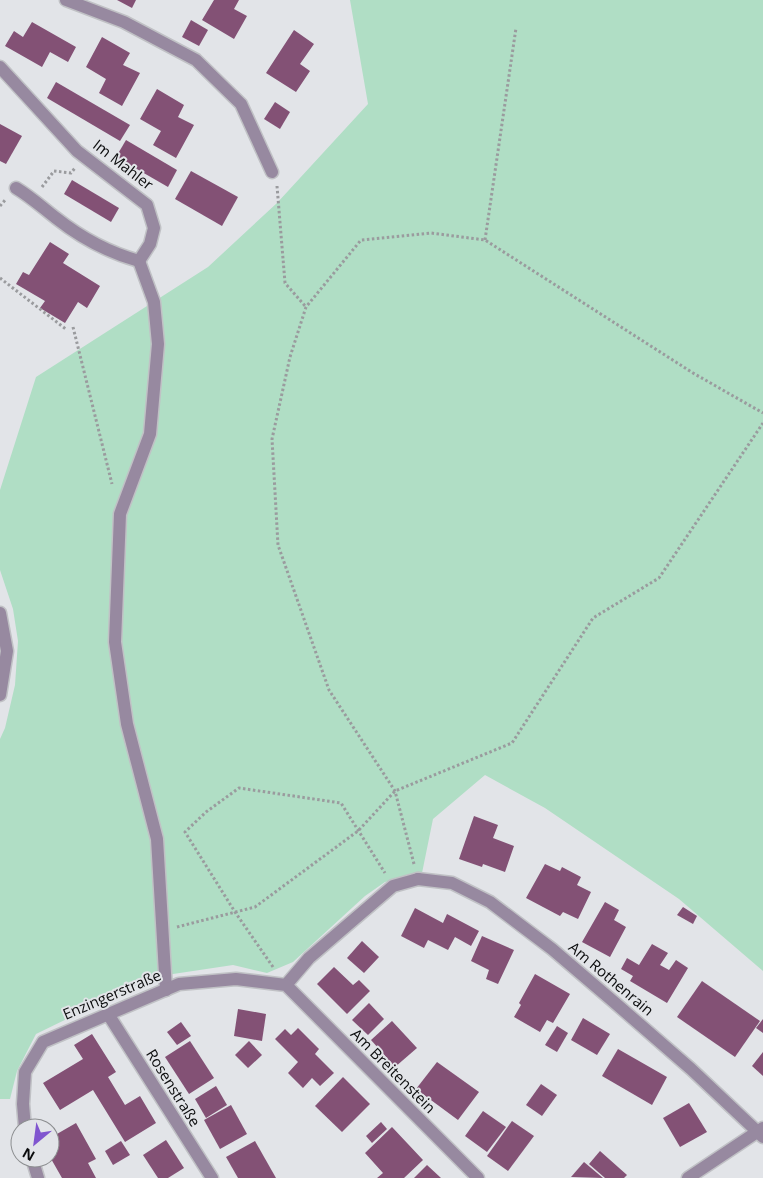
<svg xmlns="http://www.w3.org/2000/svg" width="763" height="1178" font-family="'Open Sans',sans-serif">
<rect width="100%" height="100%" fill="#e2e4e8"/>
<polygon fill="#b0dec5" points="350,0 763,0 763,971 679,899 545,808 485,775 433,819 422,873 385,882 365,896 293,962 267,973 233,965 153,977 36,1034 17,1071 10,1099 0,1099 0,739 5,728 15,685 18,641 13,609 0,570 0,490 36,377 208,267 277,203 368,104"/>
<g fill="#835175">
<polygon points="117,0 136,0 132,8"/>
<polygon points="214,0 239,0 234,9 247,16 234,39 202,20"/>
<polygon points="191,20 208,30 199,46 182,37"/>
<polygon points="32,22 76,47 68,62 50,52 42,67 5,46 14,31 23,37"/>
<polygon points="294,30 314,44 300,64 310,71 296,92 266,73"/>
<polygon points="102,37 130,53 123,65 140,73 122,106 99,93 106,79 86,67"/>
<polygon points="56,82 130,125 120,141 47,98"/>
<polygon points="157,89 184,105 178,117 194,125 176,158 153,145 161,131 140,119"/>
<polygon points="275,102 290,112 280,129 264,119"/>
<polygon points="0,124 22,136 6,164 0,161"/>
<polygon points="126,140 177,170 168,187 116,157"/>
<polygon points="191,171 238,197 222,226 175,199"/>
<polygon points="72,180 119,208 111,222 64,194"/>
<polygon points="50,242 69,254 63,263 100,286 87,308 78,302 65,323 40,308 45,301 16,284 23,272 29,275"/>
<polygon points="474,816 498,825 493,838 514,846 505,872 483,864 482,867 459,859"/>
<polygon points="545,864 560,871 562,867 581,877 577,885 591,892 578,919 563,912 560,916 526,898"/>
<polygon points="605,902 619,910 614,920 626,927 610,957 582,942"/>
<polygon points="683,907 697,916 693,924 677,915"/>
<polygon points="415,908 443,923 447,914 479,931 471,946 455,937 448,950 428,940 424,948 401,936"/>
<polygon points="482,936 514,950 498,984 486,979 489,970 471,961"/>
<polygon points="362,941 379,957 364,973 347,958"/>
<polygon points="652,944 668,953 660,965 669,970 676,960 688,968 667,1003 630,981 633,976 621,969 627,958 639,965"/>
<polygon points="334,967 353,985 359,980 370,991 347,1014 317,984"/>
<polygon points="535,974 570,994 553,1023 547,1020 540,1032 514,1017 521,1005 519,1003"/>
<polygon points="702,981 760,1021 735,1057 677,1017"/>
<polygon points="369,1003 384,1019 368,1035 352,1020"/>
<polygon points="238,1009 266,1014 262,1041 234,1036"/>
<polygon points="583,1018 610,1034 597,1055 571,1040"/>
<polygon points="763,1019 763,1033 756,1028"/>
<polygon points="392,1021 417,1048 395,1067 371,1040"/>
<polygon points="181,1022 191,1036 177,1045 167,1032"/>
<polygon points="557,1026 568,1033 557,1052 545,1045"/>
<polygon points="298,1028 319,1049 315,1054 334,1073 320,1086 312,1078 303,1088 288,1073 298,1062 275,1039 285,1029 291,1035"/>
<polygon points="92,1034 116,1072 108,1077 125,1105 140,1096 156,1123 125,1142 93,1090 60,1110 43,1083 83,1059 74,1045"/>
<polygon points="190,1041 214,1078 189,1094 165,1057"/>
<polygon points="249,1041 262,1055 248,1068 235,1055"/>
<polygon points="618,1049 667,1077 652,1105 602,1076"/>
<polygon points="763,1052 763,1076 752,1066"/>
<polygon points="437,1062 479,1092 458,1120 416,1089"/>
<polygon points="343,1077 370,1104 342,1132 315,1106"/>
<polygon points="541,1084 557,1095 542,1116 526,1105"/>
<polygon points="216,1086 227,1105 206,1118 195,1099"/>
<polygon points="689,1103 707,1132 680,1147 663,1118"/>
<polygon points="231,1105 247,1134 220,1149 204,1120"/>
<polygon points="483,1111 506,1127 487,1152 465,1136"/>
<polygon points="512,1121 534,1136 508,1171 487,1156"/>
<polygon points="381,1122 387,1129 372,1143 366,1136"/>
<polygon points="76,1123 96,1159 88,1163 96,1178 62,1178 50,1157 50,1151 53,1149 50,1138"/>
<polygon points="392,1127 423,1160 404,1178 377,1178 383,1173 365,1153"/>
<polygon points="166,1140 184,1168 168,1178 158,1178 143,1155"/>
<polygon points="121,1141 130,1155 113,1165 105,1151"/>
<polygon points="255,1141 276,1178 238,1178 226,1157"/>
<polygon points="600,1151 627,1175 624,1178 605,1178 589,1164"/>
<polygon points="584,1162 603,1178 571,1177"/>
<polygon points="427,1165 441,1178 414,1178"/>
</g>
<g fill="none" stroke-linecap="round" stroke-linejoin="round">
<defs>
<polyline id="lane" points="286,985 309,958 393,886 418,879"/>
<g id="street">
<polyline points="66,0 124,22 196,60 241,104 272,172"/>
<path d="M0,67L77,151L147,205L154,228L150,244L139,261C110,253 80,237 56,218C43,208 31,197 16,188"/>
<polyline points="139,261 154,302 158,344 150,434 120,514 115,642 127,724 157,839 166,990"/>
<polyline points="0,613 7,651 0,695"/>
<polyline points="418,879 452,883 490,902 552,949 614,1002 691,1069 763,1137"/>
<polyline points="108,1014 212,1178"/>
<polyline points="25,1128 23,1104 25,1072 43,1042 179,984 236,979 286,985 478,1178"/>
<polyline points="32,1158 38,1178"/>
<polyline points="688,1178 763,1128"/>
</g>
</defs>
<use href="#lane" stroke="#c0c1c5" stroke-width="15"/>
<use href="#street" stroke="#c0c1c5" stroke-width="15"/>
<g stroke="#9a9b9e" stroke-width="3" stroke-dasharray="2.5 2.5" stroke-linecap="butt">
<polyline points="277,186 285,283 306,307"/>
<polyline points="42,187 54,171 71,173 75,168"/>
<polyline points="0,206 6,199"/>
<polyline points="485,240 516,28"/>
<polyline points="0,278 67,330"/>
<polyline points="73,327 112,484"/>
<polyline points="414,864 395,791 329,690 278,545 272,439 290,357 306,307 361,240 431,233 485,240 693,373 763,413"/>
<polyline points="177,927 255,907 358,831 395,791 512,743 593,618 659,578 763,423"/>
<polyline points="273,967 235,912 185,832 206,812 239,788 341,803 385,873"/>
</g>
<use href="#lane" stroke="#9789a0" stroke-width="12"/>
<use href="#street" stroke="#9789a0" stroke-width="12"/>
</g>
<g text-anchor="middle" stroke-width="4" stroke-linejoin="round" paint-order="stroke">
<g font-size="15" fill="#0b0c0d" stroke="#e2e4e8">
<text transform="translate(123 165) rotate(38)" y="5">Im Mahler</text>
<text transform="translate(611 979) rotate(40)" y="5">Am Rothenrain</text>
<text transform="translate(112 995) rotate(-23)" y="5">Enzingerstraße</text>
<text transform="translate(393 1071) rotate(45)" y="5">Am Breitenstein</text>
<text transform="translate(173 1088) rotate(58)" y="5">Rosenstraße</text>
</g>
</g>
<g transform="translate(35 1143) rotate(209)"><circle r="24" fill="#e2e4e8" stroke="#8c8e90"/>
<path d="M0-4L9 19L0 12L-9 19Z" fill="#8055cf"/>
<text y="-8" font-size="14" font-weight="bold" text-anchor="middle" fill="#0b0c0d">N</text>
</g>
</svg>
